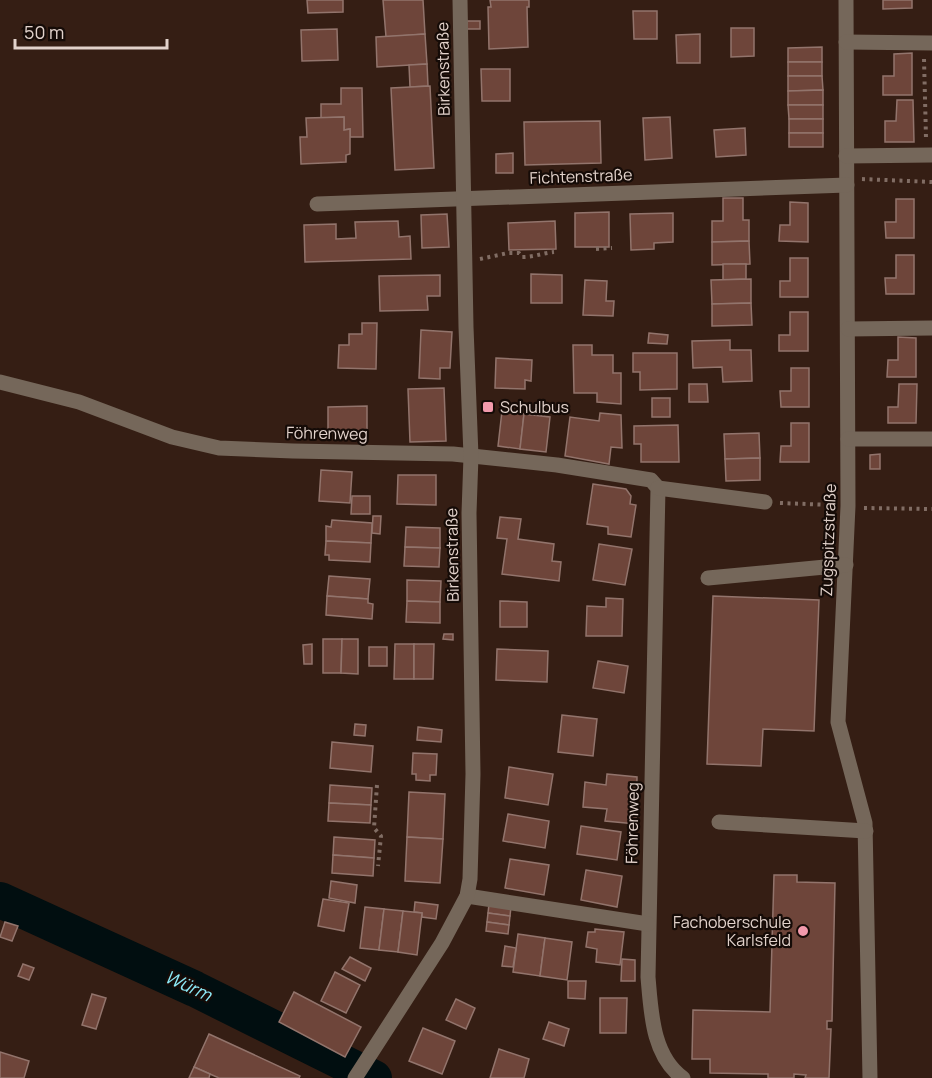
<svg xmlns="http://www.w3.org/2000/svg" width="932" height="1078" font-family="Manrope,sans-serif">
<rect width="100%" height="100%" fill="#351e14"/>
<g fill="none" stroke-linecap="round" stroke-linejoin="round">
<polyline stroke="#010e10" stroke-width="36" points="0,900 195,989 374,1078"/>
</g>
<g fill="#6e453a" stroke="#92746c" stroke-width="1.5">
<polygon points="307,0 343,0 343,12 308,13"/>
<polygon points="383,0 423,0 425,34 386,37"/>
<polygon points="490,0 529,0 529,7 527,7 528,47 489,49 488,7 491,7"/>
<polygon points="883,0 912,0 912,8 883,9"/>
<polygon points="633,11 657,11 657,39 634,39"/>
<rect x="467" y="21" width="13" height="8"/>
<polygon points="731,28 754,28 754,56 731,57"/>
<polygon points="337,29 338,60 302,61 301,30"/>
<polygon points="425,34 427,64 377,67 376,37"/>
<polygon points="700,34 700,63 677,63 676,35"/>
<polygon points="822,47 822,62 788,62 788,48"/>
<polygon points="912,53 912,95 883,95 883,76 894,76 894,54"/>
<rect x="788" y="62" width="34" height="14"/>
<polygon points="427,64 428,86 410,87 409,65"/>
<polygon points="481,69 510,69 510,101 482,101"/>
<polygon points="788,76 822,76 823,90 788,91"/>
<polygon points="430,86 434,168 395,170 391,88"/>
<polygon points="341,88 362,88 363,137 350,137 350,129 344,130 344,117 321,118 321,104 341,104"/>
<polygon points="823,90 823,105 788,105 788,91"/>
<polygon points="897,100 913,100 914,142 885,142 885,121 896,121"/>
<polygon points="788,105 823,105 823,119 789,119"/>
<polygon points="344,117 344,130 350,129 350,154 346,155 346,162 301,164 300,137 307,137 306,118"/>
<polygon points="670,117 672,158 645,160 643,118"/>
<rect x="789" y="119" width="34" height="14"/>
<polygon points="600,121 601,163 525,165 524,122"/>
<polygon points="745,128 746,155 716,157 714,130"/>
<rect x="789" y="133" width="34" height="14"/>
<polygon points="513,153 513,173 496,173 496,154"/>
<polygon points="723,198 743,198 743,220 749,220 749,241 712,242 712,221 723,221"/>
<polygon points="896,199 914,199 914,238 886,238 885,222 896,222"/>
<polygon points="790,202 808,203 808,242 779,241 780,225 790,225"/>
<polygon points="609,212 609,247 575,247 575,213"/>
<polygon points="673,213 673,242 654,243 654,249 631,250 630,214"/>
<polygon points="447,214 449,247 422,248 421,215"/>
<polygon points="398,221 399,237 410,236 411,259 305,262 304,225 336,224 336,239 356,238 355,222"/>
<polygon points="555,221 556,249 509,250 508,223"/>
<polygon points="749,241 750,264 712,265 712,242"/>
<polygon points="896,255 914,255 914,294 886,294 885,278 896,278"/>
<polygon points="790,258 808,258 808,297 780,297 780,281 790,281"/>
<polygon points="723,264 746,264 746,279 723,280"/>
<polygon points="531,274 562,275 562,303 531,303"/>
<polygon points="440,275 440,296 427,296 428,310 380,311 379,276"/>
<polygon points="751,279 751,303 712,304 711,280"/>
<polygon points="585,280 607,281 606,301 614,301 613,316 583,315"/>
<polygon points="751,303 752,325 712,326 712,304"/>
<polygon points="790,312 808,312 808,351 779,351 779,335 790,335"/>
<polygon points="362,323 377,323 376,369 338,368 339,345 349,345 349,334 362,334"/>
<polygon points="421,330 452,332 450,368 440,368 440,379 419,378"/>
<polygon points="649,333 668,335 667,344 648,343"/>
<polygon points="898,337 916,338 916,377 887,377 888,360 898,360"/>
<polygon points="730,340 730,350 751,350 752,381 723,382 722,367 693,368 692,341"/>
<polygon points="573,345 592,345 592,355 613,355 613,373 621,373 621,404 597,402 597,393 574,393"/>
<polygon points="633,353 677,353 677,389 640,390 640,372 633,372"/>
<polygon points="496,358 532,360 531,381 525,380 525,389 495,388"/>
<polygon points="791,368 809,368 809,407 781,407 780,391 791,391"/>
<polygon points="689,384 707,384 708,402 689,402"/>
<polygon points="899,384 917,384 916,423 888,423 888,407 898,407"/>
<polygon points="444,388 446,441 410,442 408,389"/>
<rect x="652" y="398" width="18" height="19"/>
<polygon points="367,406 367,432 328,433 328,407"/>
<polygon points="502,411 524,414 520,449 498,446"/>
<polygon points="600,413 621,415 622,448 611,447 609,464 565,456 570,417 599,421"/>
<polygon points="524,414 550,417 546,452 520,449"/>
<polygon points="791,423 809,423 809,462 780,462 781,446 791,446"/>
<polygon points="678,425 679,462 641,462 641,444 634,444 634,426"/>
<polygon points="759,433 760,458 725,459 724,434"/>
<polygon points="880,454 880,469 870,469 870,455"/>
<polygon points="760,458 760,480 726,481 725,459"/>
<polygon points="321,470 352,472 350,503 319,501"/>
<polygon points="398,475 436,475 436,505 397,504"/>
<polygon points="593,484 626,489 631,496 630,504 636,505 631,537 608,534 608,527 587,524"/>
<polygon points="352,496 370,496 370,514 351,514"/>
<polygon points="373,516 381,516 380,534 372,533"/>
<polygon points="500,517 521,519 518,539 554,544 552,561 561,562 559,581 502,574 507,539 497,538"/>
<polygon points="332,520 372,523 371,543 326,541 326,526 331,527"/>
<polygon points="406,527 440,528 440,548 405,547"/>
<polygon points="326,541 371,543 370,562 329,560 329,555 325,555"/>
<polygon points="599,544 632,549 625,585 593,580"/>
<polygon points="405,547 440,548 439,567 404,566"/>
<polygon points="329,576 370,579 368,599 327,596"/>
<polygon points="407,580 441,581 440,602 407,601"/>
<polygon points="327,596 368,599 368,603 373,604 372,619 326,615"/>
<polygon points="713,596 819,600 814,731 763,729 761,766 707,764"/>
<polygon points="606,598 623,599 622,636 586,636 587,606 606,607"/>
<polygon points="407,601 440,602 440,623 406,622"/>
<polygon points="500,601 527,602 527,627 500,627"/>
<polygon points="444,634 453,634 453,640 443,639"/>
<polygon points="323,639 342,639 341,673 323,673"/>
<polygon points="342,639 358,639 358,674 341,673"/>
<polygon points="312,644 312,664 304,664 303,645"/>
<polygon points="395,644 414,644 414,679 394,679"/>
<polygon points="414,644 434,644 433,679 414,679"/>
<rect x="369" y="647" width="18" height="19"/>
<polygon points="497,649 548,651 547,682 496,680"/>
<polygon points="598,661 628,666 624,693 593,688"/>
<polygon points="562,715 597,719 593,756 558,752"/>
<polygon points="355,724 366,725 365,736 354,735"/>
<polygon points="418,727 442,730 441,742 417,740"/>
<polygon points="332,742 373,746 371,772 330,768"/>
<polygon points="413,753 437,754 436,775 430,775 430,781 416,780 416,774 412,774"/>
<polygon points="509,767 553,774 548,805 505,798"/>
<polygon points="607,774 637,777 636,824 605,821 607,809 583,807 585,782 606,785"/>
<polygon points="330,785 372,788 371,805 329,803"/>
<polygon points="409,792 445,794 443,839 407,837"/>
<polygon points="329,803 371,805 370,823 328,821"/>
<polygon points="508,814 549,821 545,848 503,841"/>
<polygon points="581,826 621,832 617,860 577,854"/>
<polygon points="334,837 375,840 374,858 333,855"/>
<polygon points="407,837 443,839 440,883 405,881"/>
<polygon points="333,855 374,858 373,876 332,873"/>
<polygon points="510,859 549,865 544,895 505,888"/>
<polygon points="586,870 622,876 617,907 581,900"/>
<polygon points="774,875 797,875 797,882 835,883 832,1021 827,1021 827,1029 831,1029 829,1078 805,1078 806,1075 794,1074 794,1078 768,1078 768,1074 710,1073 710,1059 692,1059 693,1010 770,1012"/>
<polygon points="331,881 357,885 355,903 329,898"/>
<polygon points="323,899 349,903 344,931 318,926"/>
<polygon points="415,902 438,905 436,919 422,917 422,913 414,912"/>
<polygon points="489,904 511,907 510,916 488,913"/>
<polygon points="365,907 384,909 379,950 360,948"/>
<polygon points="384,909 403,911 398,952 379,950"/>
<polygon points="403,911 422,913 417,955 398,952"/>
<polygon points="488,913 510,916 509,925 487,922"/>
<polygon points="5,922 18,926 12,941 0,937"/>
<polygon points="487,922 509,925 508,934 486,931"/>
<polygon points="595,929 624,932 620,965 596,962 597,949 586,947 588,932 595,932"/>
<polygon points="518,934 545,938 540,976 513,972"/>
<polygon points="545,938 572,942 567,980 540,976"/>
<polygon points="505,946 516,948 513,967 502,966"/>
<polygon points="350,957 371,968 365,981 342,969"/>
<polygon points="622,959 635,960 635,981 621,981"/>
<polygon points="23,964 34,968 29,980 18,976"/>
<polygon points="335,972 360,985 346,1013 321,1001"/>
<polygon points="568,981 586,981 585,999 568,998"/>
<polygon points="294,992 361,1027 345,1057 279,1022"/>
<polygon points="92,994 106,998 96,1029 82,1025"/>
<polygon points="600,998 627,998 626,1033 600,1033"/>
<polygon points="456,999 475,1008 466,1029 446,1020"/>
<polygon points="549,1022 569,1029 564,1046 543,1039"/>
<polygon points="423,1028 455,1041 442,1074 409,1061"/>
<polygon points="209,1034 300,1076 299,1078 219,1078 194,1067"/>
<polygon points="499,1049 529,1059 524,1078 490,1078"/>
<polygon points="0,1052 29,1061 24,1078 0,1078"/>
<polygon points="194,1067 210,1074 209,1078 189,1078"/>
</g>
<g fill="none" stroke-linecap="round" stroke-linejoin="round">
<g stroke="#816d64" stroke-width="4" stroke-dasharray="3 4.5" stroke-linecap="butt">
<polyline points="924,59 926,138"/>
<polyline points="862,179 932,182"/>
<polyline points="596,249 612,248"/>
<path d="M480,259L508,253H519L522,257C534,257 543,253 554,252"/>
<polyline points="780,503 832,505"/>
<polyline points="864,508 932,509"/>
<polyline points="377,785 374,828 381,836 378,866"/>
</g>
<g stroke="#75675a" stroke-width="15">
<polyline points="846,0 848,506 838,722 865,823 870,1078"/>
<polyline points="846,42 932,43"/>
<polyline points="846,156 932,155"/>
<polyline points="317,204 847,185"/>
<polyline points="848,329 932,328"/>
<path d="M0,382L79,402L172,437L219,448L293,451L453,454L557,465L651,480L658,488L648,977C651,1011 652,1056 683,1078"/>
<polyline points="848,439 932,439"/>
<polyline points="658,488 765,502"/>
<polyline points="708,578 846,565"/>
<polyline points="719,822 866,831"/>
<polyline points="467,896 648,924"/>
<polyline points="355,1078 442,943 467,896 470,879 473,774 469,513 471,456 466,327 460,0"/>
</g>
</g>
<g fill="#f29aac" stroke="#150b07" stroke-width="2">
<rect x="482" y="401" width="12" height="12" rx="3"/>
<circle cx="803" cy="931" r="6"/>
</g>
<g text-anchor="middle" stroke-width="4.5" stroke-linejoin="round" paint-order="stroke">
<g font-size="16" fill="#e2d2cb" stroke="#150b07">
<text transform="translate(443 69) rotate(-91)" y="6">Birkenstraße</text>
<text transform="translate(581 176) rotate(-2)" y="6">Fichtenstraße</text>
<text transform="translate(327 433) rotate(1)" y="6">Föhrenweg</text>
<text transform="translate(828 540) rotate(-88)" y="6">Zugspitzstraße</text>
<text transform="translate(452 555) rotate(-91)" y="6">Birkenstraße</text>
<text transform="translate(632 823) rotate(-89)" y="6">Föhrenweg</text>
</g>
<g font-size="16" fill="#e2d2cb" stroke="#150b07" text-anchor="start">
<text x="500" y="413">Schulbus</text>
<text x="791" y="928" text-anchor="end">Fachoberschule<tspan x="791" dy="18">Karlsfeld</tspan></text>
</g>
<g font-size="18" font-style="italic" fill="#8ce9f6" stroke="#150b07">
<text transform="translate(188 986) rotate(25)" y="6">Würm</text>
</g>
</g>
<path d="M15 39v9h152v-9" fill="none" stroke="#e2d2cb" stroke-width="3"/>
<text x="24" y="39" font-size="18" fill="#e2d2cb" stroke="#150b07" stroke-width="4.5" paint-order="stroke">50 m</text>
</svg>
